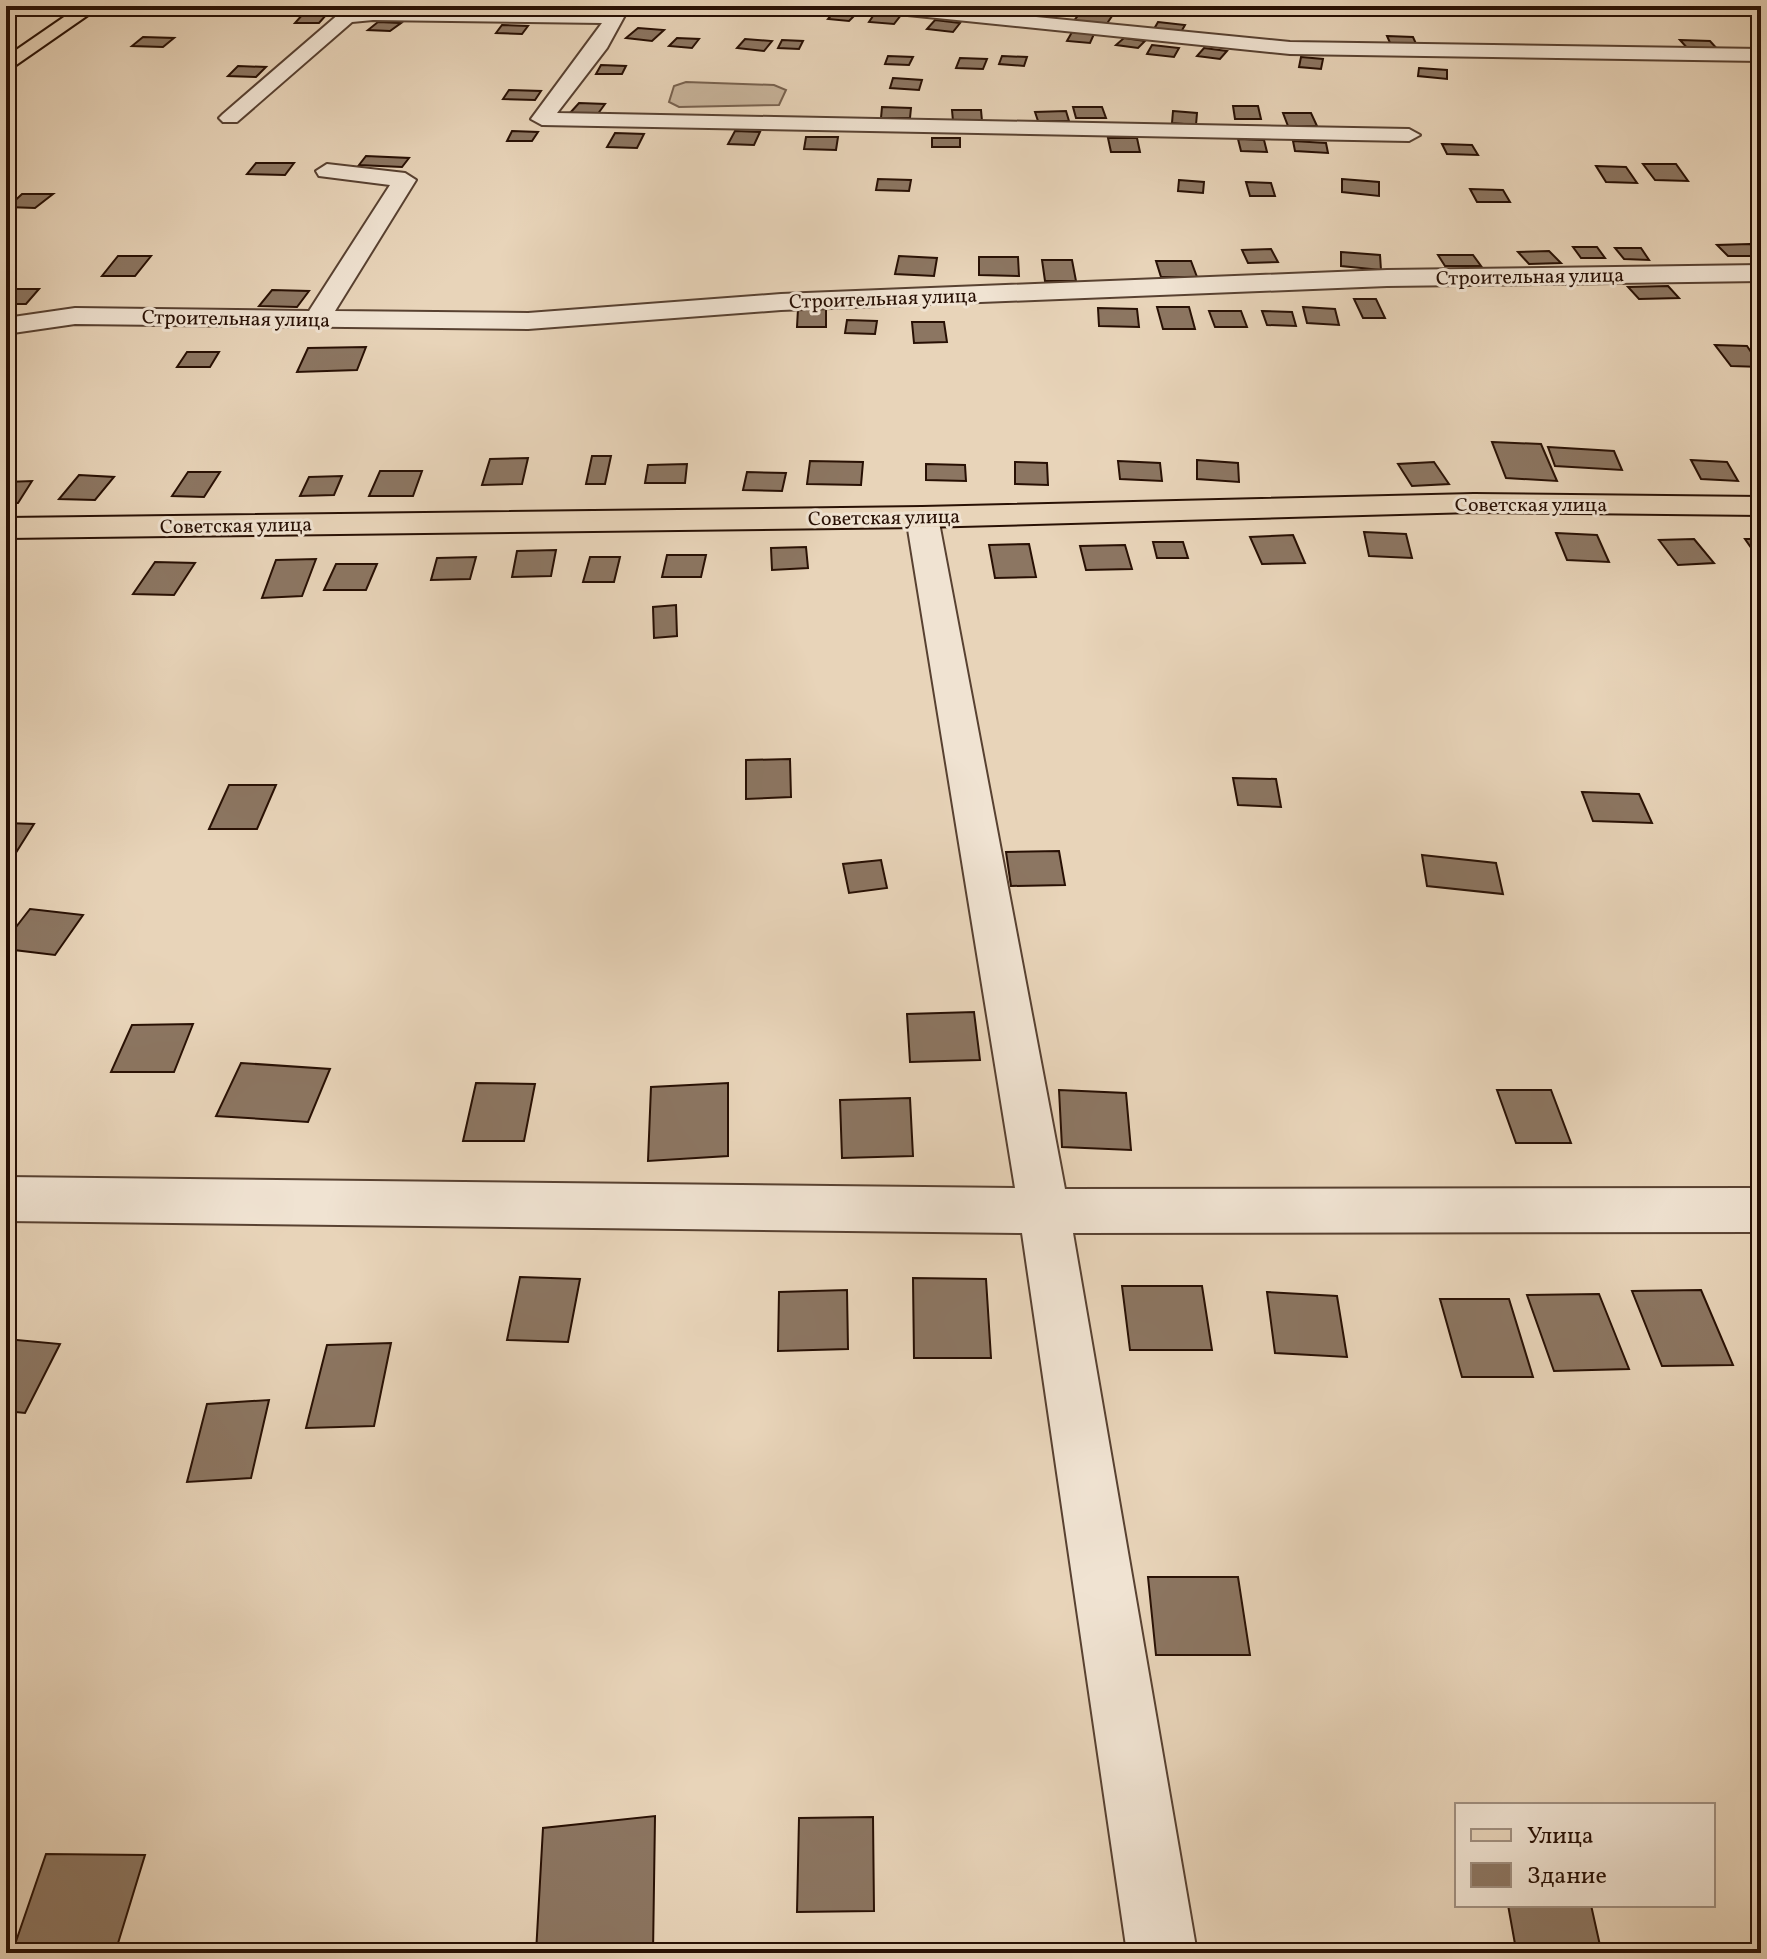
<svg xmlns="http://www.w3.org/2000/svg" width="1767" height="1959" font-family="Vollkorn,serif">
<rect width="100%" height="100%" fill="#e8d4b9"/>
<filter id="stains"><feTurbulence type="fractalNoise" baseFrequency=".0025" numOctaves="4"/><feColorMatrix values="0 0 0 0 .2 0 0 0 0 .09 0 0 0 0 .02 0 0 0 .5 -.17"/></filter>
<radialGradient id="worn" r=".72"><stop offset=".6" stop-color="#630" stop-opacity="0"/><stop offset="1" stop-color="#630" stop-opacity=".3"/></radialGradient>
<polygon fill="#c7b39a" stroke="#78624f" stroke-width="2" points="686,82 774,85 786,90 779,105 679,107 669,102 674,86"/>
<g fill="#8c7662" stroke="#281004" stroke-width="2">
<polygon points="1013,6 1021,6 1044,8 1037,17 1008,14"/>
<polygon points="833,13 855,15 849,21 828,19"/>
<polygon points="875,13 901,15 894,24 869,22"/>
<polygon points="1080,13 1112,16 1106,25 1073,22"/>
<polygon points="303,14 327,14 319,23 295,23"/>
<polygon points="935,20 960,23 953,32 927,29"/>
<polygon points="378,22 401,23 390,31 368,30"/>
<polygon points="1158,22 1185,25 1181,32 1154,29"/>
<polygon points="502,25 528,26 522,34 496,33"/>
<polygon points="638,28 664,30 652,41 626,38"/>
<polygon points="1072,32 1094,34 1090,43 1067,41"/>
<polygon points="1387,36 1413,37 1417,46 1391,45"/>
<polygon points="143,37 174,38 163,47 132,46"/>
<polygon points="677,38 699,39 692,48 669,46"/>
<polygon points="1124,38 1145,41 1138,48 1116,45"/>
<polygon points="745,39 772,41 764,51 737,48"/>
<polygon points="782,40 803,41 799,49 778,48"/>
<polygon points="1680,40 1710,41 1719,51 1689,50"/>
<polygon points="1152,45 1179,48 1174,57 1147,54"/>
<polygon points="1204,48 1227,51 1220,59 1197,56"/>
<polygon points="888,56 913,57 909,65 885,64"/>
<polygon points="1002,56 1027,57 1024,66 999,64"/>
<polygon points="1301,57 1323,59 1321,69 1299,67"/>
<polygon points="960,58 987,59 983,69 956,68"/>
<polygon points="601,65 626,66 622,74 596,74"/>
<polygon points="238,66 266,67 256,77 228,76"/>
<polygon points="1419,68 1447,70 1447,79 1418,76"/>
<polygon points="893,78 922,80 919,90 890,88"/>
<polygon points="509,90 541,91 535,100 503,99"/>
<polygon points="579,103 605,104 597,115 570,113"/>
<polygon points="1233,106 1258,106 1261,119 1235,119"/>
<polygon points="882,107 911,108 910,118 881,118"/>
<polygon points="1073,107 1102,107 1106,118 1076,118"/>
<polygon points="952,110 981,110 982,121 953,121"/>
<polygon points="1066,111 1069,121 1038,121 1035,112"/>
<polygon points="1173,111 1197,113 1196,125 1172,123"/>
<polygon points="1283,113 1311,113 1317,126 1288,126"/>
<polygon points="512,131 538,132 532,141 507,141"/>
<polygon points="735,131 760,132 754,145 728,144"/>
<polygon points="615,133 644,134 637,148 607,147"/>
<polygon points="806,137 838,137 836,150 804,149"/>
<rect x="932" y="138" width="28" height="9"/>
<polygon points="1108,138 1137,138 1140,152 1111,152"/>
<polygon points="1238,139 1264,140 1267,152 1241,151"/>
<polygon points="1293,141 1326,143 1328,153 1295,151"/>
<polygon points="1442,144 1472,145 1478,155 1447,154"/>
<polygon points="366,156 409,158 402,167 359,165"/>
<polygon points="256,163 294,163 285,175 247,174"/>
<polygon points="1643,164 1676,164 1688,181 1655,180"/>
<polygon points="1596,166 1626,167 1637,183 1606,182"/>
<polygon points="878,179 911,180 909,191 876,190"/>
<polygon points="1342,179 1379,182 1379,196 1342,192"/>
<polygon points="1179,180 1204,182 1203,193 1178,191"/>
<polygon points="1246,182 1271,183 1275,196 1250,196"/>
<polygon points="1470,189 1503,190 1510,202 1477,202"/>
<polygon points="22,194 53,194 35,208 8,207"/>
<polygon points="1750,244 1761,256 1728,256 1717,245"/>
<polygon points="1573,247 1597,247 1605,258 1581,258"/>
<polygon points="1615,248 1641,248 1649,260 1624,259"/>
<polygon points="1271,249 1278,262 1248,263 1242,250"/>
<polygon points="1549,251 1561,263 1529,264 1518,252"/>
<polygon points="1341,252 1380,255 1381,270 1341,266"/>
<polygon points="1438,255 1473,255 1481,266 1445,266"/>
<polygon points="118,256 151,256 135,276 102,276"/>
<polygon points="899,256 937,258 934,276 895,274"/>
<polygon points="979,257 1018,257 1019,276 979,275"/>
<polygon points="1042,260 1072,260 1076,281 1045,281"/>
<polygon points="1156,261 1191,261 1197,277 1161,277"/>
<polygon points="1668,286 1679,298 1639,299 1628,287"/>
<polygon points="6,289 39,289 26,304 6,304"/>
<polygon points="272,290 309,291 297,307 259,306"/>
<polygon points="1354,299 1376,299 1385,318 1363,318"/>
<polygon points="1157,307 1189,307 1195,329 1163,329"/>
<polygon points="1303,307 1335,309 1339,325 1307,323"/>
<polygon points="1098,308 1137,309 1139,327 1099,326"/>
<polygon points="798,309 826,309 826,327 797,327"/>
<polygon points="1209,311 1241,311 1247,327 1215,327"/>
<polygon points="1262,311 1292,312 1296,326 1267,325"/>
<polygon points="847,320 877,321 875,334 845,333"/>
<polygon points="912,322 944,322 947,342 914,343"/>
<polygon points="1715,345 1747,346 1761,367 1731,366"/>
<polygon points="366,347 357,370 297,372 308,348"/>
<polygon points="187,352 219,352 210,367 177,367"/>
<polygon points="1492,442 1541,444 1557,481 1506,478"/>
<polygon points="1548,447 1614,451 1622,470 1555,466"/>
<polygon points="592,456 611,456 605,484 586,484"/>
<polygon points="528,458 522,484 482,485 490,459"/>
<polygon points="1197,460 1238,463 1239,482 1197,479"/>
<polygon points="1691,460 1727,462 1738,481 1701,479"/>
<polygon points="810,461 863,462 861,485 807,484"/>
<polygon points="1118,461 1160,463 1162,481 1120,479"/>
<polygon points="1015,462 1047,463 1048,485 1015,484"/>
<polygon points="1434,462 1449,484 1412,486 1398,464"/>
<polygon points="687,464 685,483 645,483 648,465"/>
<polygon points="926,464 965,465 966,481 926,480"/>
<polygon points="380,471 422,471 413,496 369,496"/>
<polygon points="188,472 220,472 204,497 172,496"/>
<polygon points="747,472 786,473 782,491 743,490"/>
<polygon points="79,475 114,477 95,500 59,499"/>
<polygon points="342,476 334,495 300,496 309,477"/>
<polygon points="32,481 18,503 6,503 6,482"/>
<polygon points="1364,532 1406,534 1412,558 1369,556"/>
<polygon points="1556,533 1597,535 1609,562 1567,560"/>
<polygon points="1293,535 1305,563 1262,564 1250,537"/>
<polygon points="1694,539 1714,563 1678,565 1659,540"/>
<polygon points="1745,539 1761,539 1761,562"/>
<polygon points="1153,542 1183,542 1188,558 1157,558"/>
<polygon points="1029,544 1036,577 995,578 989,545"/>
<polygon points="1125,545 1132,569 1086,570 1080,546"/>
<polygon points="806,547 808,568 772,570 771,548"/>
<polygon points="556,550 551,576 512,577 517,551"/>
<polygon points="667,555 706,555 701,577 662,577"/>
<polygon points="476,557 470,579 431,580 437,558"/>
<polygon points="590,557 620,557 614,582 583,582"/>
<polygon points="316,559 302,596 262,598 276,560"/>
<polygon points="155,562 195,563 174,595 133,594"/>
<polygon points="336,564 377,564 366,590 324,590"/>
<polygon points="676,605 677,636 654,638 653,607"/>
<polygon points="790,759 791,797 746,799 746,760"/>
<polygon points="1233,778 1276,779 1281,807 1238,805"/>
<polygon points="229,785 276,785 257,829 209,829"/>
<polygon points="1582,792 1639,794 1652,823 1593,821"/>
<polygon points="6,823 34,824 12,859 6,859"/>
<polygon points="1059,851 1065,885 1011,886 1006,852"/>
<polygon points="1422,855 1496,863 1503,894 1427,886"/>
<polygon points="881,860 887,888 849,893 843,864"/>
<polygon points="30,909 83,915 55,955 6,949 6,940"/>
<polygon points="974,1012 980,1060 910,1062 907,1014"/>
<polygon points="193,1024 174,1072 111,1072 132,1025"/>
<polygon points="241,1063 330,1069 308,1122 216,1116"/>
<polygon points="476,1083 535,1084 524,1141 463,1141"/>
<polygon points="728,1083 728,1156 648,1161 651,1087"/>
<polygon points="1059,1090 1126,1093 1131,1150 1062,1147"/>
<polygon points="1497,1090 1551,1090 1571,1143 1516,1143"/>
<polygon points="910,1098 913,1156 842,1158 840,1100"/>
<polygon points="520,1277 580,1279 568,1342 507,1340"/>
<polygon points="913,1278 986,1279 991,1358 914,1358"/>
<polygon points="1122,1286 1202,1286 1212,1350 1130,1350"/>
<polygon points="847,1290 848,1349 778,1351 779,1292"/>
<polygon points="1701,1290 1733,1365 1662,1366 1632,1291"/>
<polygon points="1267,1292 1337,1296 1347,1357 1275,1353"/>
<polygon points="1599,1294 1629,1369 1554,1371 1527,1295"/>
<polygon points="1440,1299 1509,1299 1533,1377 1462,1377"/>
<polygon points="6,1339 60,1344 25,1413 6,1411"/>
<polygon points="391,1343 374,1426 306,1428 327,1345"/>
<polygon points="269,1400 251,1478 187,1482 207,1404"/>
<polygon points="1148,1577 1238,1577 1250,1655 1156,1655"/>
<polygon points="655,1816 653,1953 536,1953 543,1828"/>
<polygon points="873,1817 874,1911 797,1912 799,1818"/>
<polygon points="46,1854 145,1855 115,1953 12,1953"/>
<polygon points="1508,1905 1591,1905 1601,1950 1515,1944"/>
</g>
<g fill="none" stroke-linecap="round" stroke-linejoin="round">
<defs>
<g id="minor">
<polygon points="372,6 391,6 388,10 608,12 612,6 630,6 607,48 557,113 1409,129 1420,135 1409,141 542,125 531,119 602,23 373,20 352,22 237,122 223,122 219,118 223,114 340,13 368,10"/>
<polygon points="859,6 923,6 1290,42 1761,49 1761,61 1290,54 868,11"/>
<polygon points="327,164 405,173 416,180 335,311 528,313 781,294 1387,270 1761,265 1761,281 1387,286 781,310 528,329 75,324 6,334 6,318 75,308 309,311 390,185 319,176 316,171"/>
<polygon points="922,507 933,510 938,517 1065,1189 1761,1188 1761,1232 1073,1233 1197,1953 1127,1953 1022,1233 6,1221 6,1177 1015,1188 906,517 911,510"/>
</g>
<g id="major">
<polygon points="80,6 101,6 6,72 6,57"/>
<polygon points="1474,494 1761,497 1761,515 1474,512 922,527 6,538 6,518 922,507"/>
</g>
</defs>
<use href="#minor" stroke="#584131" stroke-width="4"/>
<use href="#major" stroke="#281004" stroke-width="4"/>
<use href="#minor" fill="#f0e3d2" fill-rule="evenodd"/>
<use href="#major" fill="#e8d4b9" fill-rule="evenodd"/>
</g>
<g text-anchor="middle" stroke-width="6" stroke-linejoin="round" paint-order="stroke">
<g font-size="20" fill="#281004" stroke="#f0e3d2">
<text transform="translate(1530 276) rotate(-1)" y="7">Строительная улица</text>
<text transform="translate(883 298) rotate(-2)" y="7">Строительная улица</text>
<text transform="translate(236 318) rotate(1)" y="7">Строительная улица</text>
<text x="1531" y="511">Советская улица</text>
<text transform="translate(884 517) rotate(-1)" y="7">Советская улица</text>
<text transform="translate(236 525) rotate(-1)" y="7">Советская улица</text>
</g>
</g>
<rect width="1767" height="1959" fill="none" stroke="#e8d4b9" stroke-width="32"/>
<rect x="8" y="8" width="1751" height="1943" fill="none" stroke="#281004" stroke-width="4"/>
<rect x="16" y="16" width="1735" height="1927" fill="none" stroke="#281004" stroke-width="2"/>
<rect x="1455" y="1803" width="260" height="104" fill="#f0e3d2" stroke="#a08f80" stroke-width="2"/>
<rect x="1471" y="1829" width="40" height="12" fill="#e8d4b9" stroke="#a08f80" stroke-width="2"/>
<text x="1527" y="1843" font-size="24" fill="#281004">Улица</text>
<rect x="1471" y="1863" width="40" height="24" fill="#8c7662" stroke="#a08f80" stroke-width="2"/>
<text x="1527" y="1883" font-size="24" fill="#281004">Здание</text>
<rect width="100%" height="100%" filter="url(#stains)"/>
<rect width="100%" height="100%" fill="url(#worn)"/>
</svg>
